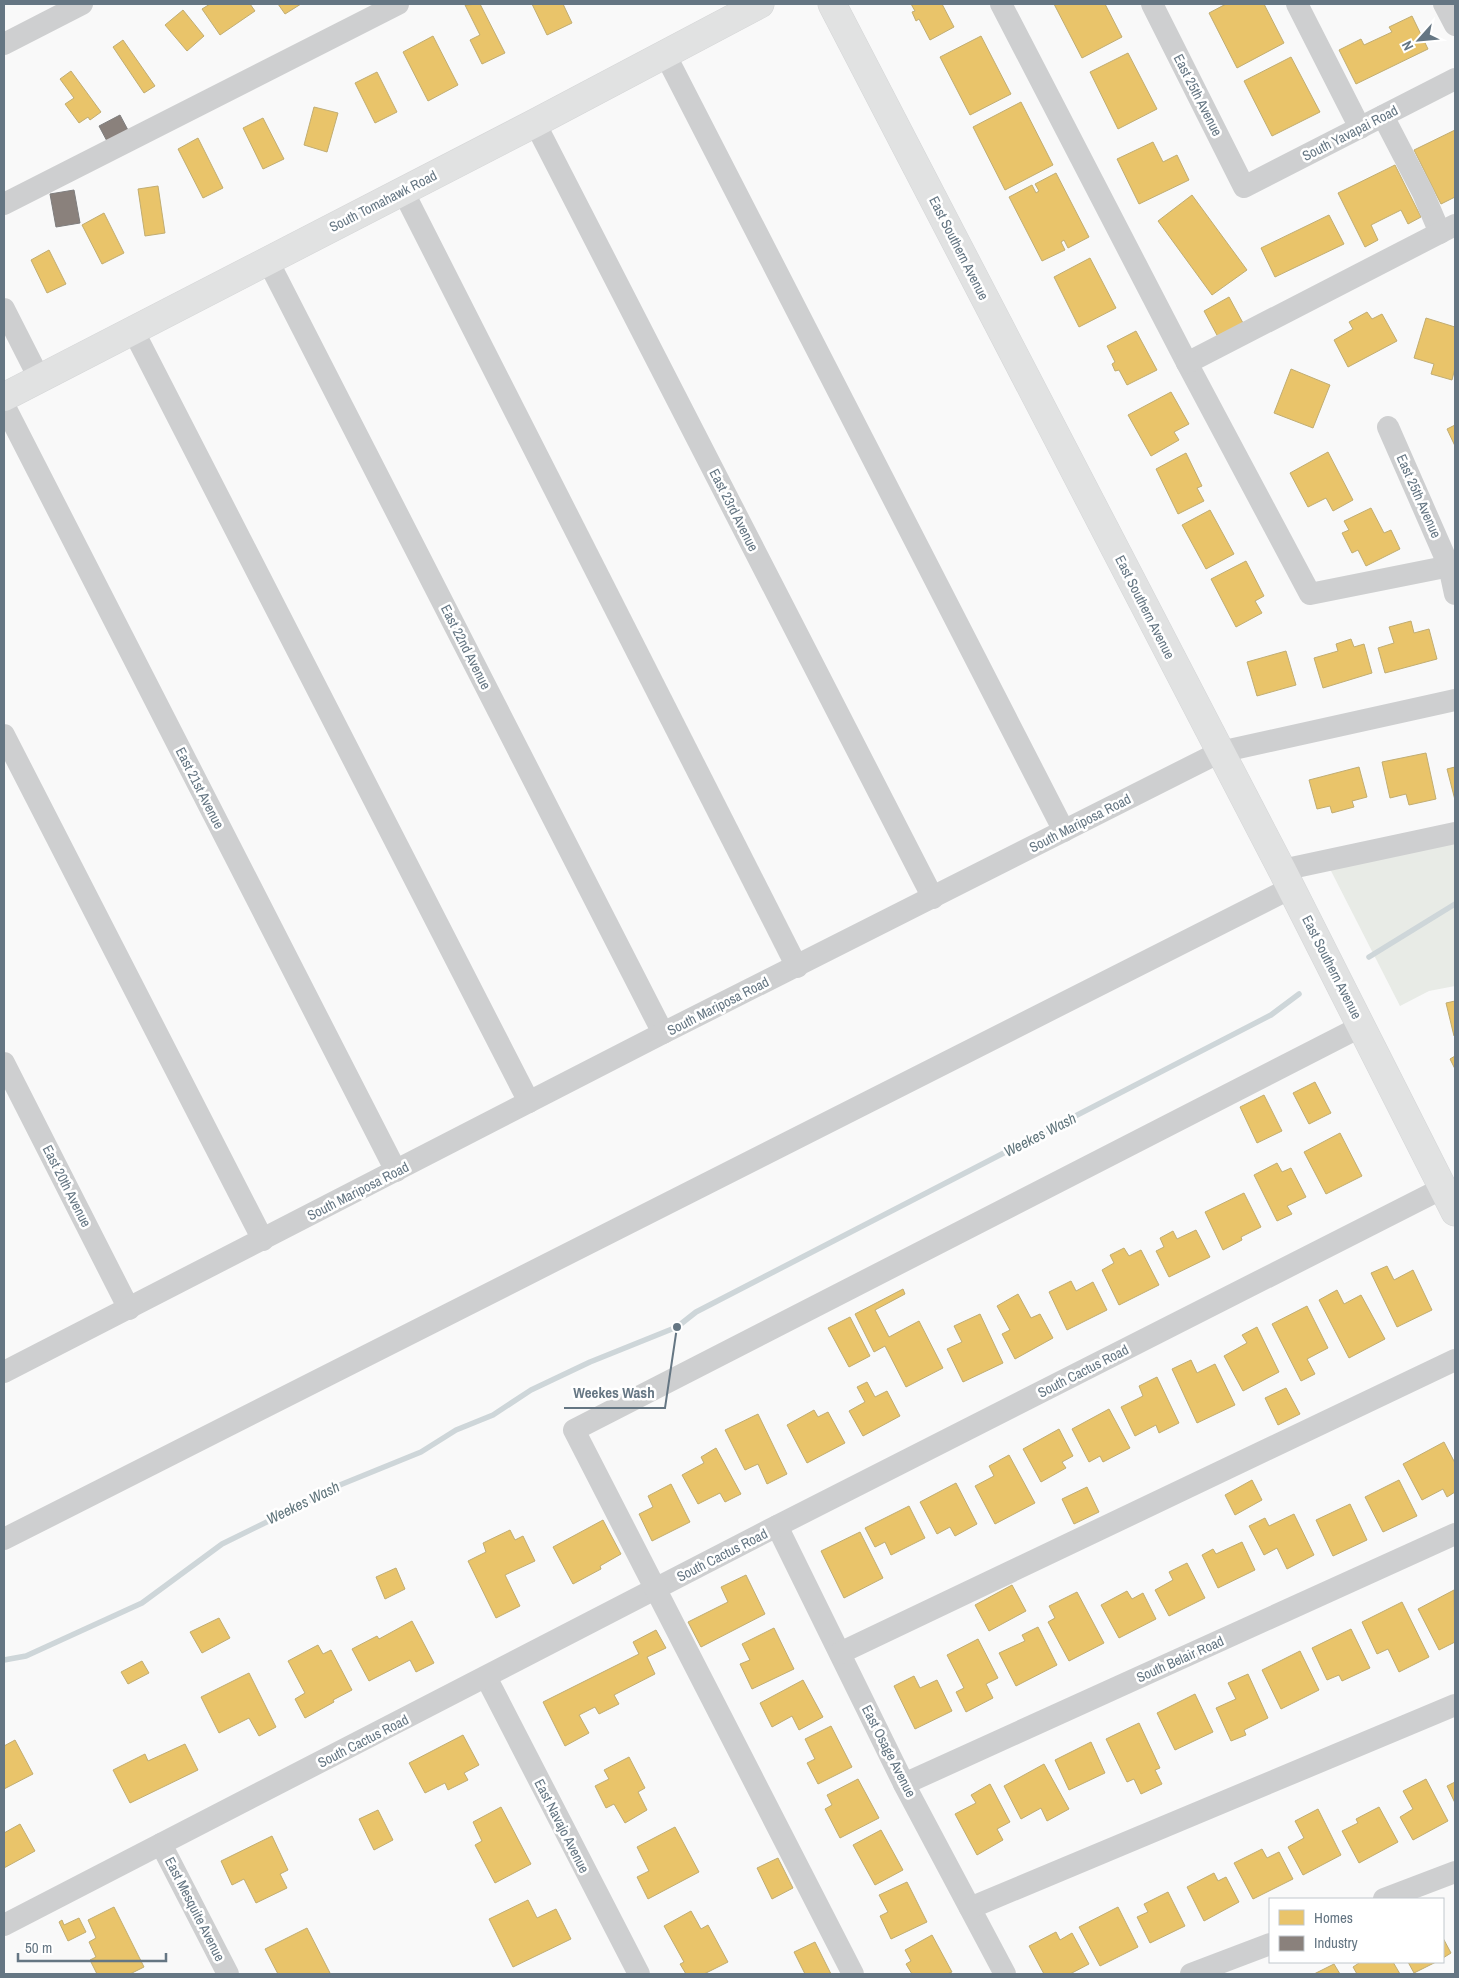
<svg xmlns="http://www.w3.org/2000/svg" width="1459" height="1978" font-family="'Archivo Narrow',sans-serif">
<rect width="100%" height="100%" fill="#f9f9f9"/>
<polygon fill="#e8ebe6" points="1455,840 1455,986 1429,991 1400,1006 1329,867"/>
<g fill="#e9c46a" stroke="#c1ad72">
<polygon points="210,4 250,4 255,11 220,35 202,9"/>
<polygon points="278,4 301,4 285,14"/>
<polygon points="480,4 505,53 482,64 470,40 480,35 465,5"/>
<polygon points="532,4 563,4 572,23 547,35"/>
<polygon points="911,4 942,4 954,27 930,40 919,19 916,21 912,12 915,11"/>
<polygon points="1054,4 1105,4 1122,37 1082,58"/>
<polygon points="1226,4 1264,4 1284,43 1237,68 1209,13"/>
<polygon points="183,10 204,36 187,51 165,25"/>
<polygon points="1412,16 1428,49 1356,84 1339,50 1361,39 1364,45 1392,32 1389,27"/>
<polygon points="433,36 458,85 428,101 403,52"/>
<polygon points="981,36 1011,94 970,115 940,57"/>
<polygon points="123,40 155,86 144,93 113,47"/>
<polygon points="1128,53 1157,109 1118,129 1090,72"/>
<polygon points="1291,57 1320,112 1272,136 1244,81"/>
<polygon points="71,71 101,112 90,120 88,117 79,123 65,104 74,98 60,79"/>
<polygon points="377,72 397,112 375,123 355,83"/>
<polygon points="1021,102 1053,165 1005,190 973,127"/>
<polygon points="314,107 338,113 327,152 304,145"/>
<polygon points="263,118 284,159 263,169 243,128"/>
<polygon points="1455,130 1455,197 1441,204 1414,150"/>
<polygon points="198,138 223,188 203,198 178,149"/>
<polygon points="1153,142 1163,162 1177,155 1189,180 1139,204 1117,159"/>
<polygon points="1395,165 1421,217 1408,224 1401,210 1371,225 1378,240 1365,247 1338,193"/>
<polygon points="1056,173 1089,237 1068,248 1064,240 1061,242 1065,250 1042,261 1009,197 1032,185 1036,193 1039,191 1035,184"/>
<polygon points="158,186 165,233 145,236 138,189"/>
<polygon points="1192,195 1247,270 1212,295 1158,221"/>
<polygon points="104,213 124,253 102,264 82,225"/>
<polygon points="1329,215 1344,244 1275,277 1261,248"/>
<polygon points="49,250 66,284 47,293 31,260"/>
<polygon points="1090,258 1116,308 1079,327 1054,277"/>
<polygon points="1229,297 1243,323 1218,337 1204,311"/>
<polygon points="1367,312 1372,319 1382,314 1397,341 1348,367 1334,340 1353,329 1349,322"/>
<polygon points="1426,318 1455,327 1455,368 1452,380 1431,374 1434,364 1414,358"/>
<polygon points="1136,331 1157,370 1127,385 1119,370 1115,371 1112,364 1115,362 1107,346"/>
<polygon points="1291,369 1330,385 1313,428 1274,413"/>
<polygon points="1171,392 1189,424 1174,432 1179,440 1151,456 1128,415"/>
<polygon points="1455,425 1455,446 1447,429"/>
<polygon points="1328,452 1353,500 1333,511 1326,498 1308,507 1290,473"/>
<polygon points="1186,453 1202,486 1197,488 1204,501 1178,514 1156,469"/>
<polygon points="1371,508 1384,533 1391,530 1400,549 1366,566 1358,550 1352,553 1342,533 1349,530 1344,521"/>
<polygon points="1210,510 1234,554 1206,569 1182,525"/>
<polygon points="1246,561 1264,596 1255,601 1262,613 1236,627 1211,579"/>
<polygon points="1411,621 1414,633 1429,629 1437,659 1385,673 1378,648 1394,643 1389,627"/>
<polygon points="1351,639 1354,647 1364,644 1372,673 1323,688 1314,658 1338,651 1336,644"/>
<polygon points="1286,651 1296,685 1257,696 1247,662"/>
<polygon points="1426,753 1436,799 1409,805 1406,794 1390,798 1382,762"/>
<polygon points="1359,767 1367,797 1352,801 1354,807 1332,813 1330,806 1317,809 1309,780"/>
<polygon points="1455,767 1455,800 1447,769"/>
<polygon points="1455,1001 1455,1035 1454,1036 1446,1003"/>
<polygon points="1455,1056 1455,1069 1450,1059"/>
<polygon points="1315,1082 1331,1113 1309,1124 1293,1093"/>
<polygon points="1264,1095 1282,1131 1257,1143 1240,1107"/>
<polygon points="1340,1133 1362,1176 1326,1194 1304,1152"/>
<polygon points="1277,1163 1282,1172 1291,1168 1306,1197 1287,1206 1292,1214 1277,1221 1254,1175"/>
<polygon points="1244,1193 1261,1227 1241,1237 1242,1240 1223,1250 1205,1212"/>
<polygon points="1196,1230 1210,1257 1169,1277 1156,1251 1164,1247 1160,1238 1173,1231 1177,1239"/>
<polygon points="1124,1248 1129,1256 1141,1250 1159,1285 1119,1305 1102,1270 1114,1263 1110,1255"/>
<polygon points="1387,1266 1394,1280 1413,1270 1432,1310 1397,1327 1371,1273"/>
<polygon points="1071,1281 1076,1291 1093,1282 1107,1310 1067,1330 1049,1292"/>
<polygon points="903,1289 905,1294 875,1310 889,1337 919,1321 943,1368 906,1387 885,1346 874,1352 855,1314"/>
<polygon points="1337,1290 1344,1304 1361,1295 1385,1339 1349,1358 1319,1300"/>
<polygon points="1018,1294 1031,1318 1040,1314 1053,1338 1015,1359 1002,1334 1010,1330 997,1306"/>
<polygon points="1307,1306 1328,1348 1307,1359 1315,1374 1301,1381 1272,1324"/>
<polygon points="980,1314 1003,1363 963,1382 947,1349 962,1342 954,1326"/>
<polygon points="850,1317 870,1356 849,1367 828,1328"/>
<polygon points="1257,1327 1279,1372 1243,1391 1224,1356 1247,1343 1242,1335"/>
<polygon points="1191,1360 1197,1373 1215,1364 1235,1405 1197,1423 1172,1369"/>
<polygon points="1157,1377 1179,1423 1159,1433 1156,1425 1135,1436 1121,1407 1143,1396 1139,1386"/>
<polygon points="867,1382 875,1397 887,1391 900,1416 863,1436 849,1411 865,1402 857,1387"/>
<polygon points="1286,1388 1300,1414 1278,1425 1265,1398"/>
<polygon points="1109,1409 1130,1448 1103,1462 1100,1456 1089,1462 1072,1429"/>
<polygon points="814,1410 818,1417 828,1412 845,1443 807,1463 787,1425"/>
<polygon points="758,1414 787,1474 767,1484 758,1464 745,1470 725,1430"/>
<polygon points="1059,1429 1073,1456 1062,1462 1066,1468 1041,1482 1023,1449"/>
<polygon points="1444,1442 1455,1463 1455,1492 1447,1497 1443,1489 1422,1500 1403,1464"/>
<polygon points="716,1448 741,1494 725,1502 720,1493 698,1504 682,1475 704,1463 701,1457"/>
<polygon points="1009,1455 1035,1503 995,1524 975,1486 994,1476 989,1466"/>
<polygon points="1252,1480 1262,1500 1235,1515 1225,1495"/>
<polygon points="1399,1480 1417,1516 1383,1532 1365,1497"/>
<polygon points="956,1483 977,1524 955,1536 950,1527 937,1534 920,1502"/>
<polygon points="671,1484 690,1522 652,1541 639,1514 653,1507 648,1496"/>
<polygon points="1087,1487 1099,1512 1074,1524 1062,1499"/>
<polygon points="1350,1504 1367,1540 1333,1556 1316,1520"/>
<polygon points="909,1506 925,1538 891,1555 885,1542 875,1547 865,1528"/>
<polygon points="1294,1514 1314,1555 1287,1569 1277,1548 1264,1555 1249,1526 1265,1518 1269,1526"/>
<polygon points="603,1520 621,1554 600,1566 601,1569 573,1584 553,1547"/>
<polygon points="510,1530 515,1540 523,1536 535,1561 505,1575 520,1606 496,1618 468,1561 486,1552 483,1543"/>
<polygon points="860,1532 883,1578 844,1598 821,1551"/>
<polygon points="1242,1542 1255,1570 1218,1588 1202,1555 1213,1549 1216,1554"/>
<polygon points="1187,1563 1205,1598 1169,1616 1155,1590 1173,1580 1169,1572"/>
<polygon points="396,1568 405,1589 385,1599 376,1577"/>
<polygon points="746,1575 765,1614 701,1647 688,1622 728,1602 721,1587"/>
<polygon points="1012,1585 1026,1611 989,1631 975,1605"/>
<polygon points="1454,1590 1455,1642 1439,1650 1418,1609"/>
<polygon points="1127,1591 1132,1599 1143,1593 1156,1619 1119,1638 1101,1605"/>
<polygon points="1077,1592 1104,1643 1069,1661 1048,1622 1055,1618 1049,1606"/>
<polygon points="1402,1602 1429,1657 1399,1672 1388,1649 1377,1654 1362,1622"/>
<polygon points="219,1618 230,1638 202,1653 190,1632"/>
<polygon points="412,1621 434,1663 416,1672 410,1660 369,1681 352,1649 377,1636 379,1639"/>
<polygon points="1038,1627 1057,1665 1016,1686 999,1653 1025,1641 1022,1635"/>
<polygon points="774,1628 794,1669 752,1689 740,1664 750,1660 742,1644"/>
<polygon points="1351,1629 1370,1668 1342,1681 1339,1675 1327,1680 1312,1648"/>
<polygon points="656,1630 666,1648 647,1657 655,1674 614,1695 619,1704 599,1714 595,1707 579,1715 589,1733 565,1746 543,1702 639,1654 633,1642"/>
<polygon points="978,1639 998,1678 986,1684 993,1698 966,1712 956,1692 964,1688 947,1655"/>
<polygon points="318,1645 323,1654 331,1650 352,1690 333,1700 334,1702 305,1718 295,1699 305,1693 288,1661"/>
<polygon points="1300,1651 1319,1690 1281,1709 1262,1670"/>
<polygon points="142,1661 149,1673 128,1684 121,1672"/>
<polygon points="249,1673 276,1727 259,1736 249,1718 219,1733 201,1697"/>
<polygon points="1248,1674 1268,1718 1244,1730 1246,1735 1231,1741 1216,1708 1236,1699 1228,1683"/>
<polygon points="914,1676 920,1688 937,1680 952,1711 915,1729 894,1686"/>
<polygon points="803,1680 823,1717 799,1730 792,1716 772,1727 760,1703"/>
<polygon points="1195,1694 1213,1732 1175,1750 1157,1713"/>
<polygon points="1139,1723 1160,1768 1155,1770 1162,1784 1141,1794 1134,1779 1127,1782 1106,1739"/>
<polygon points="831,1726 852,1767 818,1784 807,1763 815,1759 805,1739"/>
<polygon points="463,1735 479,1765 464,1773 468,1780 448,1790 445,1783 425,1793 409,1763"/>
<polygon points="15,1740 33,1774 4,1789 4,1746"/>
<polygon points="1091,1742 1105,1773 1069,1790 1055,1760"/>
<polygon points="185,1744 198,1770 130,1803 113,1770 145,1754 148,1761"/>
<polygon points="629,1757 645,1788 638,1792 647,1810 625,1823 614,1804 606,1808 595,1786 609,1779 604,1770"/>
<polygon points="1044,1764 1069,1809 1047,1821 1041,1808 1021,1819 1004,1786"/>
<polygon points="858,1779 879,1818 840,1838 825,1809 832,1805 827,1795"/>
<polygon points="1426,1779 1448,1821 1413,1840 1400,1817 1413,1809 1403,1791"/>
<polygon points="1455,1782 1455,1803 1447,1786"/>
<polygon points="990,1784 1010,1822 997,1829 1003,1840 977,1855 955,1814 976,1803 971,1795"/>
<polygon points="501,1807 531,1864 495,1883 475,1845 482,1841 473,1822"/>
<polygon points="1379,1807 1398,1842 1359,1863 1342,1831 1358,1823 1356,1819"/>
<polygon points="1318,1809 1341,1855 1303,1875 1288,1847 1304,1838 1295,1821"/>
<polygon points="378,1810 393,1840 374,1850 359,1819"/>
<polygon points="20,1824 35,1851 4,1868 4,1833"/>
<polygon points="675,1827 699,1872 648,1899 637,1877 649,1871 637,1847"/>
<polygon points="881,1830 903,1870 875,1885 853,1845"/>
<polygon points="272,1836 288,1870 280,1874 287,1888 256,1903 244,1879 232,1885 221,1861"/>
<polygon points="1262,1849 1267,1858 1279,1852 1293,1879 1253,1899 1234,1863"/>
<polygon points="778,1858 793,1888 772,1899 757,1868"/>
<polygon points="1214,1873 1218,1881 1226,1877 1239,1902 1204,1921 1187,1887"/>
<polygon points="907,1882 927,1922 891,1939 880,1916 888,1912 879,1895"/>
<polygon points="1168,1892 1185,1926 1150,1943 1137,1917 1148,1912 1144,1904"/>
<polygon points="528,1900 537,1918 556,1909 571,1939 513,1967 489,1919"/>
<polygon points="114,1907 144,1967 130,1974 97,1974 90,1960 96,1957 89,1942 96,1938 88,1920"/>
<polygon points="1118,1907 1138,1947 1100,1966 1079,1927"/>
<polygon points="691,1911 701,1929 708,1925 728,1962 704,1974 686,1974 680,1964 684,1962 664,1926"/>
<polygon points="79,1918 86,1932 68,1941 59,1922 62,1920 64,1925"/>
<polygon points="307,1928 330,1973 327,1974 278,1974 265,1949"/>
<polygon points="1056,1932 1060,1940 1072,1933 1089,1964 1070,1974 1044,1974 1029,1946"/>
<polygon points="932,1935 952,1972 947,1974 912,1974 906,1964 911,1961 905,1950"/>
<polygon points="1443,1938 1451,1953 1443,1958"/>
<polygon points="815,1942 831,1974 805,1974 794,1952"/>
<polygon points="1358,1962 1393,1962 1400,1974 1357,1974 1353,1967 1359,1963"/>
<polygon points="1408,1962 1436,1962 1414,1973"/>
<polygon points="1334,1964 1340,1974 1314,1974"/>
</g>
<g fill="#8a817c" stroke="#7f7e7e">
<polygon points="120,115 129,132 108,143 99,126"/>
<polygon points="74,190 80,223 56,227 50,194"/>
</g>
<g fill="none" stroke-linecap="round" stroke-linejoin="round">
<g stroke="#ced6d9" stroke-width="5.5">
<polyline points="1369,957 1455,904"/>
<polyline points="4,1660 26,1656 142,1603 222,1544 283,1514 330,1489 421,1452 456,1430 493,1415 531,1390 590,1362 677,1327 696,1312 1271,1015 1299,994"/>
</g>
<defs>
<g id="major">
<polyline points="832,4 1282,870 1455,1212"/>
<polyline points="4,397 535,123 760,4"/>
</g>
</defs>
<use href="#major" stroke="#d5d6d7" stroke-width="29"/>
<g stroke="#cecfd0" stroke-width="22">
<polyline points="1001,4 1187,363 1310,594 1455,565"/>
<polyline points="1152,4 1244,187 1455,79"/>
<polyline points="1297,4 1360,128"/>
<polyline points="1444,4 1455,25"/>
<polyline points="4,44 82,4"/>
<polyline points="665,54 1064,831"/>
<polyline points="1383,116 1423,193 1440,233"/>
<polyline points="535,123 933,898"/>
<polyline points="403,191 797,967"/>
<polyline points="4,204 398,4"/>
<polyline points="268,261 663,1033"/>
<polyline points="4,309 39,378"/>
<polyline points="133,330 529,1102"/>
<polyline points="1187,363 1455,225"/>
<polyline points="4,405 396,1171"/>
<polyline points="1388,427 1449,566 1455,594"/>
<polyline points="4,735 263,1240"/>
<polyline points="1282,870 1455,833"/>
<polyline points="4,1063 129,1309"/>
<polyline points="4,1372 663,1033 1220,752 1455,700"/>
<polyline points="777,1526 904,1784 1005,1974"/>
<polyline points="4,1539 1291,888"/>
<polyline points="840,1653 1455,1360"/>
<polyline points="486,1677 639,1974"/>
<polyline points="904,1784 1455,1534"/>
<polyline points="161,1844 228,1974"/>
<polyline points="1384,1899 1455,1872"/>
<polyline points="970,1908 1455,1705"/>
<polyline points="4,1925 777,1526 1443,1188"/>
<polyline points="853,1974 574,1430 1362,1026"/>
<polyline points="1191,1974 1270,1944"/>
</g>
<use href="#major" stroke="#e1e2e2" stroke-width="28"/>
</g>
<g text-anchor="middle" stroke-width="5" stroke-linejoin="round" paint-order="stroke">
<g font-size="14" fill="#657683" stroke="#fff">
<text transform="translate(1198 95) rotate(63)" y="5">East 25th Avenue</text>
<text transform="translate(1350 133) rotate(-27)" y="5">South Yavapai Road</text>
<text transform="translate(383 201) rotate(-27)" y="5">South Tomahawk Road</text>
<text transform="translate(959 248) rotate(63)" y="5">East Southern Avenue</text>
<text transform="translate(1419 496) rotate(66)" y="5">East 25th Avenue</text>
<text transform="translate(734 510) rotate(63)" y="5">East 23rd Avenue</text>
<text transform="translate(1145 607) rotate(63)" y="5">East Southern Avenue</text>
<text transform="translate(466 647) rotate(63)" y="5">East 22nd Avenue</text>
<text transform="translate(200 788) rotate(63)" y="5">East 21st Avenue</text>
<text transform="translate(1080 823) rotate(-27)" y="5">South Mariposa Road</text>
<text transform="translate(1332 967) rotate(63)" y="5">East Southern Avenue</text>
<text transform="translate(718 1006) rotate(-27)" y="5">South Mariposa Road</text>
<text transform="translate(67 1186) rotate(63)" y="5">East 20th Avenue</text>
<text transform="translate(358 1191) rotate(-27)" y="5">South Mariposa Road</text>
<text transform="translate(1083 1371) rotate(-27)" y="5">South Cactus Road</text>
<text transform="translate(722 1555) rotate(-27)" y="5">South Cactus Road</text>
<text transform="translate(1180 1659) rotate(-24)" y="5">South Belair Road</text>
<text transform="translate(363 1741) rotate(-27)" y="5">South Cactus Road</text>
<text transform="translate(889 1751) rotate(63)" y="5">East Osage Avenue</text>
<text transform="translate(562 1826) rotate(63)" y="5">East Navajo Avenue</text>
<text transform="translate(195 1909) rotate(63)" y="5">East Mesquite Avenue</text>
</g>
<g font-size="15" font-style="italic" fill="#60757c" stroke="#fff">
<text transform="translate(1040 1135) rotate(-27)" y="5">Weekes Wash</text>
<text transform="translate(303 1503) rotate(-26)" y="5">Weekes Wash</text>
</g>
</g>
<path fill="none" stroke="#657683" stroke-width="2" d="M677 1327L665 1408H564"/>
<circle fill="#657683" stroke="#fff" stroke-width="2" cx="677" cy="1327" r="5"/>
<g font-size="15" text-anchor="middle" font-weight="bold" fill="#657683" stroke="#fff" stroke-width="5" stroke-linejoin="round" paint-order="stroke">
<text x="614" y="1398">Weekes Wash</text>
</g>
<rect width="1459" height="1978" fill="none" stroke="#657683" stroke-width="10"/>
<rect x="1269" y="1898" width="175" height="65" fill="#ffffff" stroke="#c1c8cd"/>
<rect x="1279" y="1910" width="25" height="15" fill="#e9c46a" stroke="#c1c8cd"/>
<text x="1314" y="1923" font-size="15" fill="#657683">Homes</text>
<rect x="1279" y="1936" width="25" height="15" fill="#8a817c" stroke="#c1c8cd"/>
<text x="1314" y="1948" font-size="15" fill="#657683">Industry</text>
<g transform="translate(1419 40) rotate(243)" stroke="#ffffff" stroke-width="4" paint-order="stroke">
<path d="M0-4L9 19L0 12L-9 19Z" fill="#657683"/>
<text y="-8" font-size="14" font-weight="bold" text-anchor="middle" fill="#657683">N</text>
</g>
<path d="M18 1953v8h148v-8" fill="none" stroke="#657683" stroke-width="2.5"/>
<text x="25" y="1953" font-size="15" fill="#657683" stroke="#ffffff" stroke-width="4" paint-order="stroke">50 m</text>
</svg>
